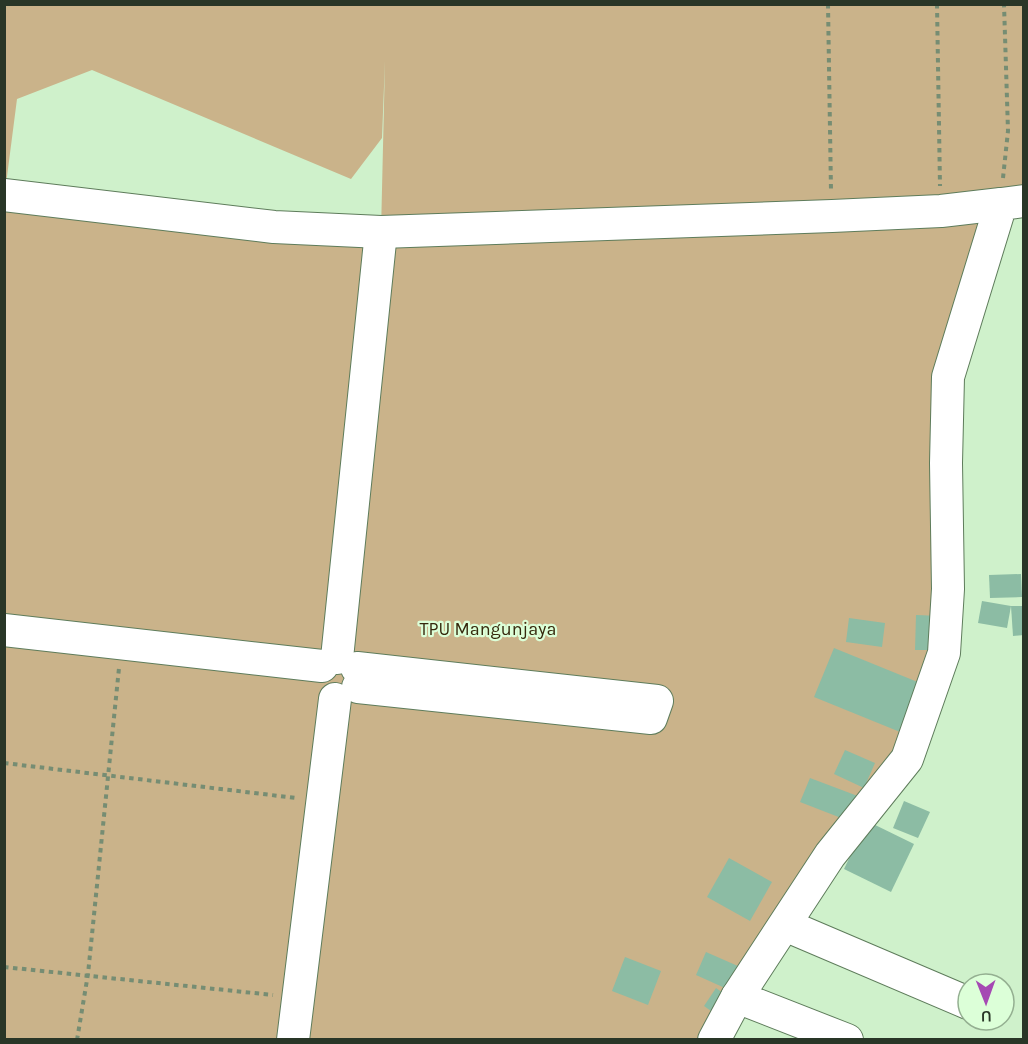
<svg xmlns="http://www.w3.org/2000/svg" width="1028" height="1044" font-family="Karla,sans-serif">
<rect width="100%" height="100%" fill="#cff1cb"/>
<polygon fill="#cab38a" points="5,5 1023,5 1023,206 997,210 948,377 948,589 907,759 714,1039 5,1039 5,195 381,232 385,61 382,138 351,179 92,70 17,99 5,192"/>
<g fill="#8cbca4">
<polygon points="1021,574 1022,597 990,598 989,575"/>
<polygon points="982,601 1011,606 1007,628 978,623"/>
<polygon points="1011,606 1024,606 1024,635 1013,636"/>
<polygon points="916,615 941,616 941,650 915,650"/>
<polygon points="849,618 885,623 882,647 846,642"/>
<polygon points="834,648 925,685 905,734 814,697"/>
<polygon points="845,750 875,763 864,788 834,774"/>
<polygon points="810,778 863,798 854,823 800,802"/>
<polygon points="904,801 930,812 918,838 893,828"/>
<polygon points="867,821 914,844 891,892 844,869"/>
<polygon points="729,858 772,882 750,921 707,897"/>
<polygon points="706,952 747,970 736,993 696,975"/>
<polygon points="625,957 661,971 648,1005 612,991"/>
<polygon points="716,988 730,998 718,1016 704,1006"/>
</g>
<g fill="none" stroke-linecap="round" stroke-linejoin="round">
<defs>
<g id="minor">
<polyline points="4,195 274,227 381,232 832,216 941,211 1001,204"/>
<polyline points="4,630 322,666"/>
<polyline points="337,658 381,232"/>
<polyline points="357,668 657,701 651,718 358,687"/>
<polyline points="785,925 968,1003"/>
<polyline points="737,997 847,1040"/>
<polyline points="293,1040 335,699"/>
<polyline points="714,1040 737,997 830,855 907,759 944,653 948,589 946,463 948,377 1001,204 1024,201"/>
</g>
</defs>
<use href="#minor" stroke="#5e7c5b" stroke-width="34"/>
<g stroke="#768d73" stroke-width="4" stroke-dasharray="4.5 4.5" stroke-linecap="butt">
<polyline points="828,4 831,191"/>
<polyline points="937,4 940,186"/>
<polyline points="1003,178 1008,131 1004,4"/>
<polyline points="4,763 296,798"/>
<polyline points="4,967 273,995"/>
<polyline points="77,1040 88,974 119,668"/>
</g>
<use href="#minor" stroke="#fff" stroke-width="32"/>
</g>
<g text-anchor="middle" stroke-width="4.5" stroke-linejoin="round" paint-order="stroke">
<g font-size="18" fill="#35280c" stroke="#dcffd8">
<text x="488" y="635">TPU Mangunjaya</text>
</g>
</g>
<rect width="1028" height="1044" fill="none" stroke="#293627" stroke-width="12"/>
<g transform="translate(986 1002) rotate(179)"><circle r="28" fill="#dcffd8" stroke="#94af91" stroke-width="1.5"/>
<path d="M0-4.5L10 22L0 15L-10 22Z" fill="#a549b3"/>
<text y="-9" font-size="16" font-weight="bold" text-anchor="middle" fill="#293627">U</text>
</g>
</svg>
